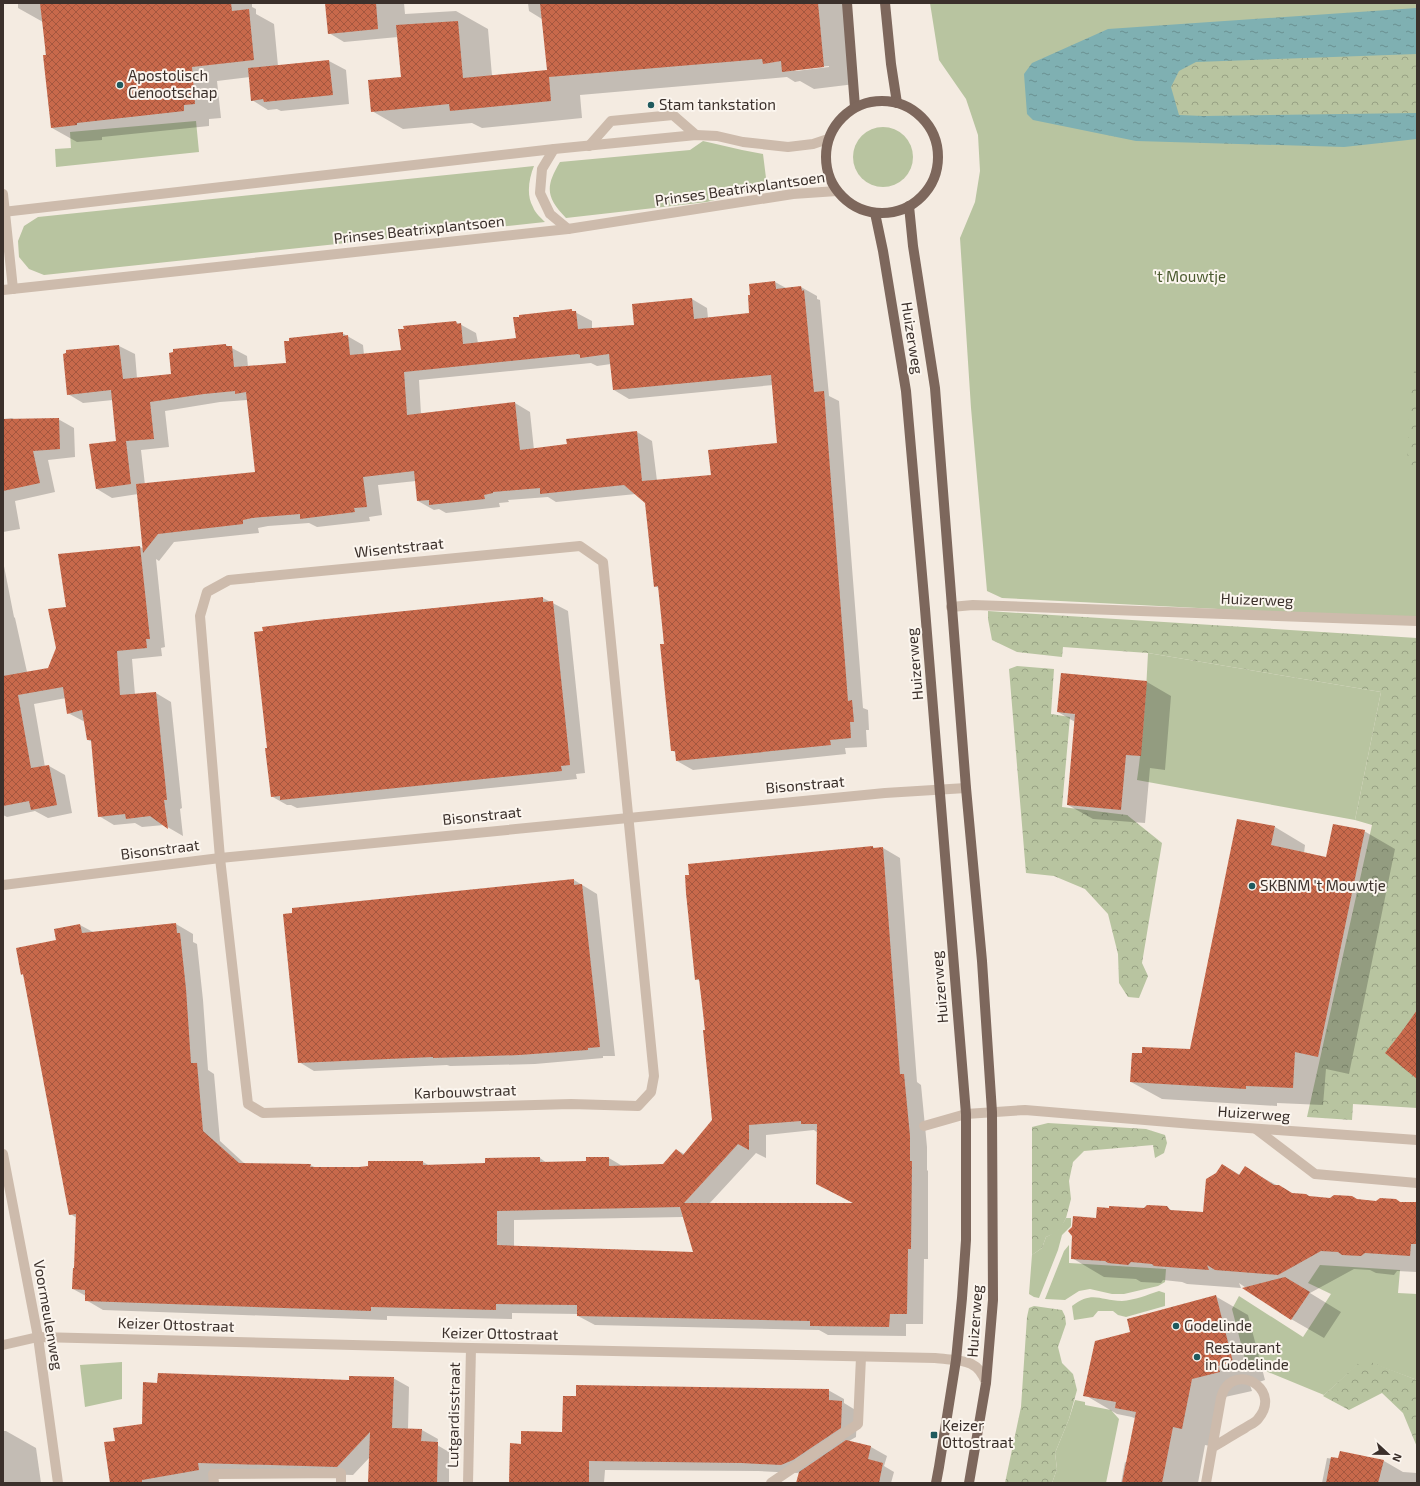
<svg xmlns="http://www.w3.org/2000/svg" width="1420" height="1486" font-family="'Exo 2',sans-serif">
<defs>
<pattern id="forest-crowns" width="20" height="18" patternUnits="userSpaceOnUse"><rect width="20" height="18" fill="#b8c4a0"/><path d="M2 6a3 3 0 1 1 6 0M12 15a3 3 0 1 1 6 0" fill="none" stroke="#97a083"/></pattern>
<pattern id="water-ripples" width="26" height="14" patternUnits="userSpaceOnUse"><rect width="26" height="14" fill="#7fb0b2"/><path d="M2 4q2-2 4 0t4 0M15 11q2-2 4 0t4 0" fill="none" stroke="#699091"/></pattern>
<pattern id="building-cross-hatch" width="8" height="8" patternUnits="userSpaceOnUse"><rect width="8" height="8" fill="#c8694b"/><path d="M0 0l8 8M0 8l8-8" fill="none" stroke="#a4573f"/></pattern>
</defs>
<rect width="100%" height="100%" fill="#f4ebe1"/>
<g fill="#b8c4a0">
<polygon points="930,3 1417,3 1417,619 1002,598 987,591 971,408 960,238 975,202 980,171 978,135 966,99 939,60"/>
<polygon points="196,121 199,152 56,167 55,149 71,148 70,132"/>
<circle cx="883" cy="157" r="30"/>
<path d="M703,141L742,150L763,154L767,186L707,202L566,218C546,197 545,187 560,162L690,150Z"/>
<path d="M534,166C529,178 526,195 533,207C535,213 541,218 545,222L44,275L29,269L19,257L18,241L24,226L38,217Z"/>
<path d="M1148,653L1381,692L1355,820L1137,780C1143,738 1146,696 1148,653Z"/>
<path d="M1066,1218H1071V1226L1062,1235L1058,1250L1039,1298L1034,1297L1029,1294L1032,1255L1042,1248L1046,1237C1056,1232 1061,1228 1066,1218Z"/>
<polygon points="1069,1245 1069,1263 1166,1269 1165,1282 1158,1286 1124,1294 1112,1294 1090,1289 1079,1291 1065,1300 1045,1299 1064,1251"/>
<polygon points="1320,1265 1400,1270 1398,1293 1417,1294 1417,1380 1363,1360 1324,1395 1246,1363 1232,1309 1239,1296 1303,1337 1331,1294 1308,1283"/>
<path d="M1159,1291L1165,1293V1306L1126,1317L1118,1315L1113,1311H1098L1093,1317L1074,1320L1072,1306C1093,1290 1100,1301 1122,1301C1135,1300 1147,1295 1159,1291Z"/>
<polygon points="122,1362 122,1399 85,1407 80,1365"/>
<polygon points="1075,1400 1085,1402 1085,1405 1111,1410 1119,1419 1106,1483 1052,1483 1057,1469 1055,1453 1069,1419"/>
</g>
<g fill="url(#forest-crowns)">
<polygon points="1417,54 1417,113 1203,116 1179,115 1171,87 1179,71 1196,62"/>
<polygon points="1417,357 1417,475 1407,470 1410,392"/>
<polygon points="988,611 1417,638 1417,1108 1353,1104 1352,1120 1307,1117 1372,825 1355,820 1381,692 1148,653 1063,647 1062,657 1017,652 992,640 988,619"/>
<polygon points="1017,666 1054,669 1051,714 1070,717 1062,807 1127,815 1162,843 1142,963 1148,976 1139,998 1128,997 1119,983 1118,954 1108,914 1085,889 1054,876 1026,873 1009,669"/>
<polygon points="1048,1123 1146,1129 1165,1135 1167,1143 1164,1153 1155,1158 1153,1145 1084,1151 1073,1162 1069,1181 1071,1199 1066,1218 1062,1226 1055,1233 1046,1237 1042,1248 1032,1255 1032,1127"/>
<polygon points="1034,1306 1062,1310 1065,1316 1066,1324 1058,1347 1062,1363 1073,1374 1077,1390 1069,1419 1055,1453 1057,1469 1052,1483 1005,1483 1021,1407 1027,1317 1029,1308"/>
<polygon points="1363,1359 1417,1380 1417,1447 1403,1413 1382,1393 1349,1410 1323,1396"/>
</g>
<polygon fill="url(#water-ripples)" points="1417,8 1417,54 1196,62 1179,71 1171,87 1179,115 1203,116 1417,113 1417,139 1344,147 1136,141 1033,120 1027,114 1024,74 1032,63 1108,29"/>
<g fill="#0003" fill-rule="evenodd">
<polygon points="18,3 252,3 252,7 256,9 256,14 274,24 278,66 329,61 346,70 349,104 281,111 277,109 268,110 252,100 250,77 217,81 221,118 209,119 209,126 102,137 102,140 77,142 52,128 43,22 18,8"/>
<path d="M326,3H404L405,14L456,11L488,29L492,76L548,71L542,19L529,11L528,3H847L855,84L814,89L800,81L795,82L787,77L580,95L582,118L482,128L472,123L403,129L372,111L402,78L398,37L344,42L329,33ZM829,66V67L796,71L794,69Z"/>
<path d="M775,282L786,288L801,287L817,296V299L820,300L829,396L839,401L863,708L868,710L869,730H866L867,747L845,748L846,754L693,770L677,761L676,753L672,750L660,589L655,586L646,502L636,494L556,502L548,497L508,500L509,502L499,503L500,507L446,513L439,509L434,510L418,501L416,481L378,485L382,515L369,517L370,521L317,527L309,523L268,526L258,528L259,533L174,542L159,561L156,559L165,647L161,648L162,656L132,659L135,695L156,693L171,702L182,808L180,809L183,836L164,825L142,827L135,823L114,825L99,816L92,742L88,740L85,722L68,713L66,698L34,704L45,767L49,766L65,775L72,813L48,818L35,811L7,817L3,815V561L14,617L15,618L27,672L48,669L57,648L67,607L140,547L144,549L138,494L112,498L97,489L117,442L113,400L83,403L68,394L119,346L135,354L137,378L173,375L174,350L226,345L247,356L248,367L287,363L342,333L363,345L364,355L402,351L456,322L476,333L478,343L517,339L571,310L592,321V329L635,325L692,299L707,308L708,318L751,314ZM591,363L597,366L611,364L614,390L629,399L773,385L778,444L712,476L657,481L652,441L637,432L568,445L534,450L530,412L515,403L421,414L419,380ZM247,400L257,473L145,485L141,450L169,447L165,411L220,402Z"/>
<polygon points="3,410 4,419 12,418 15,420 58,419 74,428 75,457 48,460 55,492 15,501 20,529 3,532"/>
<polygon points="543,598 568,611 585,773 576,774 577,779 297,808 291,805 287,805 271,796"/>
<polygon points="1147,682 1171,696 1165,770 1150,768 1145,823 1093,819 1068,805 1075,722 1058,712"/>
<polygon points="1275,827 1305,845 1304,853 1327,858 1364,831 1395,849 1349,1074 1326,1069 1323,1105 1277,1103 1277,1106 1162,1099 1131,1082 1190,1050"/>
<path d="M873,847L876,849L883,848L900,858L917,1082L921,1085L927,1147V1170L928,1171V1259H924L923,1324H906V1336L828,1335L819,1330L595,1325L578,1316V1314L512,1313V1319L387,1316V1320L103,1310L86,1300V1296L73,1289L75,1269L77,1218L70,1214L24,975L22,974L57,941L80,925L93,932L176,924L193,934V942L197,944L203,1000L208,1070L214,1074L220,1141L245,1164L310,1165L317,1168H359L423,1162L430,1166L486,1164L540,1158L547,1163L587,1162L609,1158L624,1167L663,1165L677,1150L684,1154L713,1121L706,1030L700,981L696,979ZM814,1130L818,1133L817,1183L855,1204H709L756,1153L766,1158V1135ZM683,1217L695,1253L514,1247V1220Z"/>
<polygon points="574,880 597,894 615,1056 603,1056 603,1058 535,1064 450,1066 447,1065 314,1071 299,1062"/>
<polygon points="1223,1165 1240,1175 1245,1168 1293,1194 1311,1198 1376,1202 1396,1200 1402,1203 1417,1203 1417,1272 1397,1271 1394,1275 1376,1273 1370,1270 1354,1269 1310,1293 1341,1312 1324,1338 1291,1319 1239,1283 1241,1288 1187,1284 1182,1282 1163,1280 1161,1283 1141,1282 1136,1279 1104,1277 1072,1258 1097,1219 1110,1209 1166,1207 1173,1211 1204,1214 1217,1174"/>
<polygon points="1215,1296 1248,1315 1265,1380 1250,1385 1252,1391 1225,1397 1215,1447 1205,1445 1198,1483 1121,1483 1125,1462 1127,1463 1136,1419 1132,1417 1117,1414 1085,1395 1132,1332"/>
<polygon points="393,1378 409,1387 408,1429 422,1430 438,1439 437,1445 449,1452 449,1483 369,1483 370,1457 353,1475 217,1472 217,1483 111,1483 116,1442 143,1425 158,1384 350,1381"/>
<polygon points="828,1390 844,1399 844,1403 857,1411 856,1437 849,1441 871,1447 887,1456 884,1466 894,1472 891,1483 797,1483 800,1472 797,1473 758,1471 605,1470 604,1483 510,1483 522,1445 563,1433"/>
<polygon points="3,1431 6,1431 36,1448 41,1483 3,1483"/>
<polygon points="1340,1452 1384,1461 1403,1472 1417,1473 1417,1483 1322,1483 1327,1458 1339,1460"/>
</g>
<g fill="url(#building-cross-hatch)" fill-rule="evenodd">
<polygon points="40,3 231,3 232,11 249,9 254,60 192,67 195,104 184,105 184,111 77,123 77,125 51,128 43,55 46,55"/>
<polygon points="325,3 376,3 378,29 328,34"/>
<polygon points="540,3 818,3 824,67 782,72 781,61 763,64 762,59 549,77 551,101 450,111 449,104 371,112 368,80 401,77 396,25 458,21 463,78 547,70"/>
<polygon points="329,60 333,95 264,102 263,99 251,101 248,68"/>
<path d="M775,281L776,289L801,286L802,291L804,290L814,392L824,391L848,701L852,700L854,722H850L851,738L830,740L831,745L676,761L675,751H671L660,644H664L658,586L654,587L645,503L624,485L540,494V488L493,492V493L484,495L485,499L429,505V500L417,501L414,471L363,477L367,507L354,508L355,512L300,519V514L252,518L243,520V524L158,534L143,553L136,484L255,472L246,392L235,394V391L204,394L150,402L154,439L126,441L131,484L96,489L89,444L116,441L111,390L67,395L63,354L66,353V350L119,345L123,379L171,374L169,353L173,352V349L226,344V346H232L234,367L286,363L284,341H289V338L343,332V336L348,335L350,355L401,350L398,329H404L403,326L456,321L457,324L461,323L463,344L516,338L513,317H519V315L572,309V311H576L578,329L634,325L632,304L692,298L694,319L749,313L748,295H750L749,284ZM578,354L580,355V358L609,354L613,390L771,375L777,443L708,450L711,475L642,481L637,431L566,439L567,444L520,450L515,402L407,415L404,372Z"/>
<polygon points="59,418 60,449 33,451 40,483 3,491 3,419"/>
<polygon points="140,546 150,639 146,639 147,648 117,651 120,695 156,692 167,800 164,800 168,829 150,816 126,819 125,814 98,817 91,740 87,740 82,710 67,714 63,687 18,695 31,768 49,765 57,805 31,810 29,801 3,806 3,676 48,668 56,648 48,609 66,607 58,554"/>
<polygon points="543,597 543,602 553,601 570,765 561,766 562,771 523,775 280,800 280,796 271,797 265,748 267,748 254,632 263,631 262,627 317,620"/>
<polygon points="1061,673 1147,681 1141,756 1126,755 1121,810 1067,805 1075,714 1057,712"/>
<polygon points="1237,819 1275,826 1271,845 1326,857 1333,824 1365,830 1318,1057 1295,1052 1293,1088 1246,1086 1246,1089 1130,1082 1132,1053 1142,1053 1142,1047 1190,1049"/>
<path d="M873,846V848L883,847L900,1074H904L910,1136V1161H912L911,1249H908L907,1314H890L889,1327L810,1326V1321L577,1316V1305L496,1304V1310L371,1307V1311L85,1301V1290L72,1289L73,1268H74L76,1214L69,1215L23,974L21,975L16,948L56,940L54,929L80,924L82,933L176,923L177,933H180L186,989L191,1063H197L203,1131L239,1163L311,1164L310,1167H359L368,1166V1161H423V1165L485,1163V1158L540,1157V1162L586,1161V1157H609V1166L663,1164L676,1149L683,1155L712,1120L703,1030H705L699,979L695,980L686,893L685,875H689L688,864ZM801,1121V1124H817L816,1184L853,1203H684L738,1144L749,1150V1125ZM680,1207L693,1252L497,1245V1211Z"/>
<polygon points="574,879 574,885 582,884 600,1047 588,1048 588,1050 519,1055 433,1058 433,1057 298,1063 283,914 292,913 292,908"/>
<polygon points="1417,1010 1417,1079 1385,1053 1403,1030"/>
<polygon points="1222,1164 1239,1175 1245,1166 1274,1185 1279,1185 1292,1193 1306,1194 1309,1196 1330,1198 1334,1195 1352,1196 1357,1199 1376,1201 1380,1198 1396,1199 1400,1202 1417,1202 1417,1244 1411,1244 1410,1256 1365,1253 1361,1256 1342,1255 1338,1252 1321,1251 1278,1275 1215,1270 1207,1265 1209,1270 1154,1266 1152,1264 1131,1262 1128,1265 1108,1263 1105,1261 1071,1259 1072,1236 1068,1231 1072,1227 1073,1216 1096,1218 1097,1207 1109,1208 1109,1206 1144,1208 1147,1205 1167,1206 1170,1210 1203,1212 1206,1179 1216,1173"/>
<polygon points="1285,1277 1310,1292 1291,1320 1242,1288"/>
<polygon points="1216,1295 1233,1362 1218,1366 1220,1372 1192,1379 1182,1429 1173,1427 1162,1483 1122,1483 1136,1412 1115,1408 1116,1402 1083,1396 1095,1341 1130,1332 1127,1319"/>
<polygon points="158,1373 349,1380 349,1376 394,1377 392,1428 422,1429 421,1441 438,1442 437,1483 368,1483 370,1432 337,1467 198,1463 199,1470 142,1480 142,1483 110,1483 104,1442 115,1441 113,1428 142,1424 143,1382 157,1383"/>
<polygon points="576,1385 829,1389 829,1400 842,1401 841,1428 793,1460 781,1465 742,1463 589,1461 589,1483 509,1483 510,1443 521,1444 521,1431 562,1432 563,1396 576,1396"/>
<polygon points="846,1440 871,1446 868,1459 883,1463 879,1483 796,1483 799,1472"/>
<polygon points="1340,1451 1384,1460 1378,1483 1326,1483 1331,1457 1338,1458"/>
</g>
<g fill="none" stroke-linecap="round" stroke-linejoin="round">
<g stroke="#cdbbac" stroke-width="10">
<polyline points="589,146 611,121 673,115 696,135"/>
<polyline points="554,149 542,169 540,193 550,214 568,229"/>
<polyline points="3,194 13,289"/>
<polyline points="3,212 554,149 696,135 717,136 743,142 788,147 813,144 828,139"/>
<polyline points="3,290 568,229 793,194 837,191"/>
<polygon points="580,546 603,562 654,1076 651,1092 638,1106 571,1104 263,1113 248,1104 220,858 200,616 207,592 229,580"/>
<polyline points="951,607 973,605 1417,621"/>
<polyline points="3,885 220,858 885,793 966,788"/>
<polyline points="924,1126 966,1114 1025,1110 1193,1124 1417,1140"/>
<polyline points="1256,1129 1315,1174 1417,1183"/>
<polyline points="3,1154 38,1337 58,1483"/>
<path d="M3,1345L38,1337L471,1348L935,1358C958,1361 978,1357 986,1383"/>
<polyline points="214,1483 213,1474 341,1473 341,1483"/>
<polyline points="468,1483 471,1348"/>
<polyline points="771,1483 858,1424 861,1357"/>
<path d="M1206,1483L1221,1398C1222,1395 1223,1390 1226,1387C1243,1366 1281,1392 1258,1419C1255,1423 1249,1425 1245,1428C1234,1434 1224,1441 1213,1447"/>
</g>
<g stroke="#7d675c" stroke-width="10">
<polyline points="847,3 855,107"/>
<polyline points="885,3 891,64 897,103"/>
<circle cx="882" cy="157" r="56"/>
<polyline points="909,206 913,246 935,388 966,788 982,961 992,1112 993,1300 986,1383 969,1483"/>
<polyline points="875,213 883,251 906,391 925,609 966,1114 966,1240 962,1298 956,1360 939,1467 936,1483"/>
</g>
</g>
<g fill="#1f5a5e" stroke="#fbf5ee" stroke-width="1.5">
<circle cx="120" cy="85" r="4"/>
<circle cx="651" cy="105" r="4"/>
<circle cx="1252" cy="886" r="4"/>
<circle cx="1176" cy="1326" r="4"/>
<circle cx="1197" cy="1357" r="4"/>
<rect x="930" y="1431" width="8" height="8" rx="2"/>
</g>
<g text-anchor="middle" stroke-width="4" stroke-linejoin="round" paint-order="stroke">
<g font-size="15" fill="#3b302b" stroke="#fbf5ee" text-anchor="start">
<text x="128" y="81">Apostolisch<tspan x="128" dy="17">Genootschap</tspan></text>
<text x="659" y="110">Stam tankstation</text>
<text x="1260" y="891">SKBNM 't Mouwtje</text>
<text x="1184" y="1331">Godelinde</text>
<text x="1205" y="1353">Restaurant<tspan x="1205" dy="17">in Godelinde</tspan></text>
<text x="942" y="1431">Keizer<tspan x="942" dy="17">Ottostraat</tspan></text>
</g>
<g font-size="15" fill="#3b302b" stroke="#fbf5ee">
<text transform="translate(740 189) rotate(-8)" y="5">Prinses Beatrixplantsoen</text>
<text transform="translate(419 230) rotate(-6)" y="5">Prinses Beatrixplantsoen</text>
<text transform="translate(912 338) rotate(81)" y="5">Huizerweg</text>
<text transform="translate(399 548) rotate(-6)" y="5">Wisentstraat</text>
<text transform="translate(1257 600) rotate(2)" y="5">Huizerweg</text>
<text transform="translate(915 664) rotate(-95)" y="5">Huizerweg</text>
<text transform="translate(805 785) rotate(-5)" y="5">Bisonstraat</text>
<text transform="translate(482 816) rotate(-6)" y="5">Bisonstraat</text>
<text transform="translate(160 850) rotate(-7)" y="5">Bisonstraat</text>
<text transform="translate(940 987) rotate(-95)" y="5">Huizerweg</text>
<text transform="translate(465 1092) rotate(-2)" y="5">Karbouwstraat</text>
<text transform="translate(1254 1114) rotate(4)" y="5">Huizerweg</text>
<text transform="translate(48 1315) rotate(80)" y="5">Voormeulenweg</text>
<text transform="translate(975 1321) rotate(-86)" y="5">Huizerweg</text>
<text transform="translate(176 1325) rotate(2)" y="5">Keizer Ottostraat</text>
<text transform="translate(500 1334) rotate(1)" y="5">Keizer Ottostraat</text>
<text transform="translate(454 1415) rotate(-89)" y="5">Lutgardisstraat</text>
</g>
<g font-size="15" fill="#4a5a2e" stroke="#fbf5ee">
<text x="1190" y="282">'t Mouwtje</text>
</g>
</g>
<rect width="1420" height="1486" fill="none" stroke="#3b302b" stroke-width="8"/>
<g transform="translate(1388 1454) rotate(112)" stroke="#fbf5ee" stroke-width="3" paint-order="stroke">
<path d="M0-3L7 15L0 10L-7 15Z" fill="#3b302b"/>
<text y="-6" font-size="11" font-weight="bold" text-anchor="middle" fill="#3b302b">N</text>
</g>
</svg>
